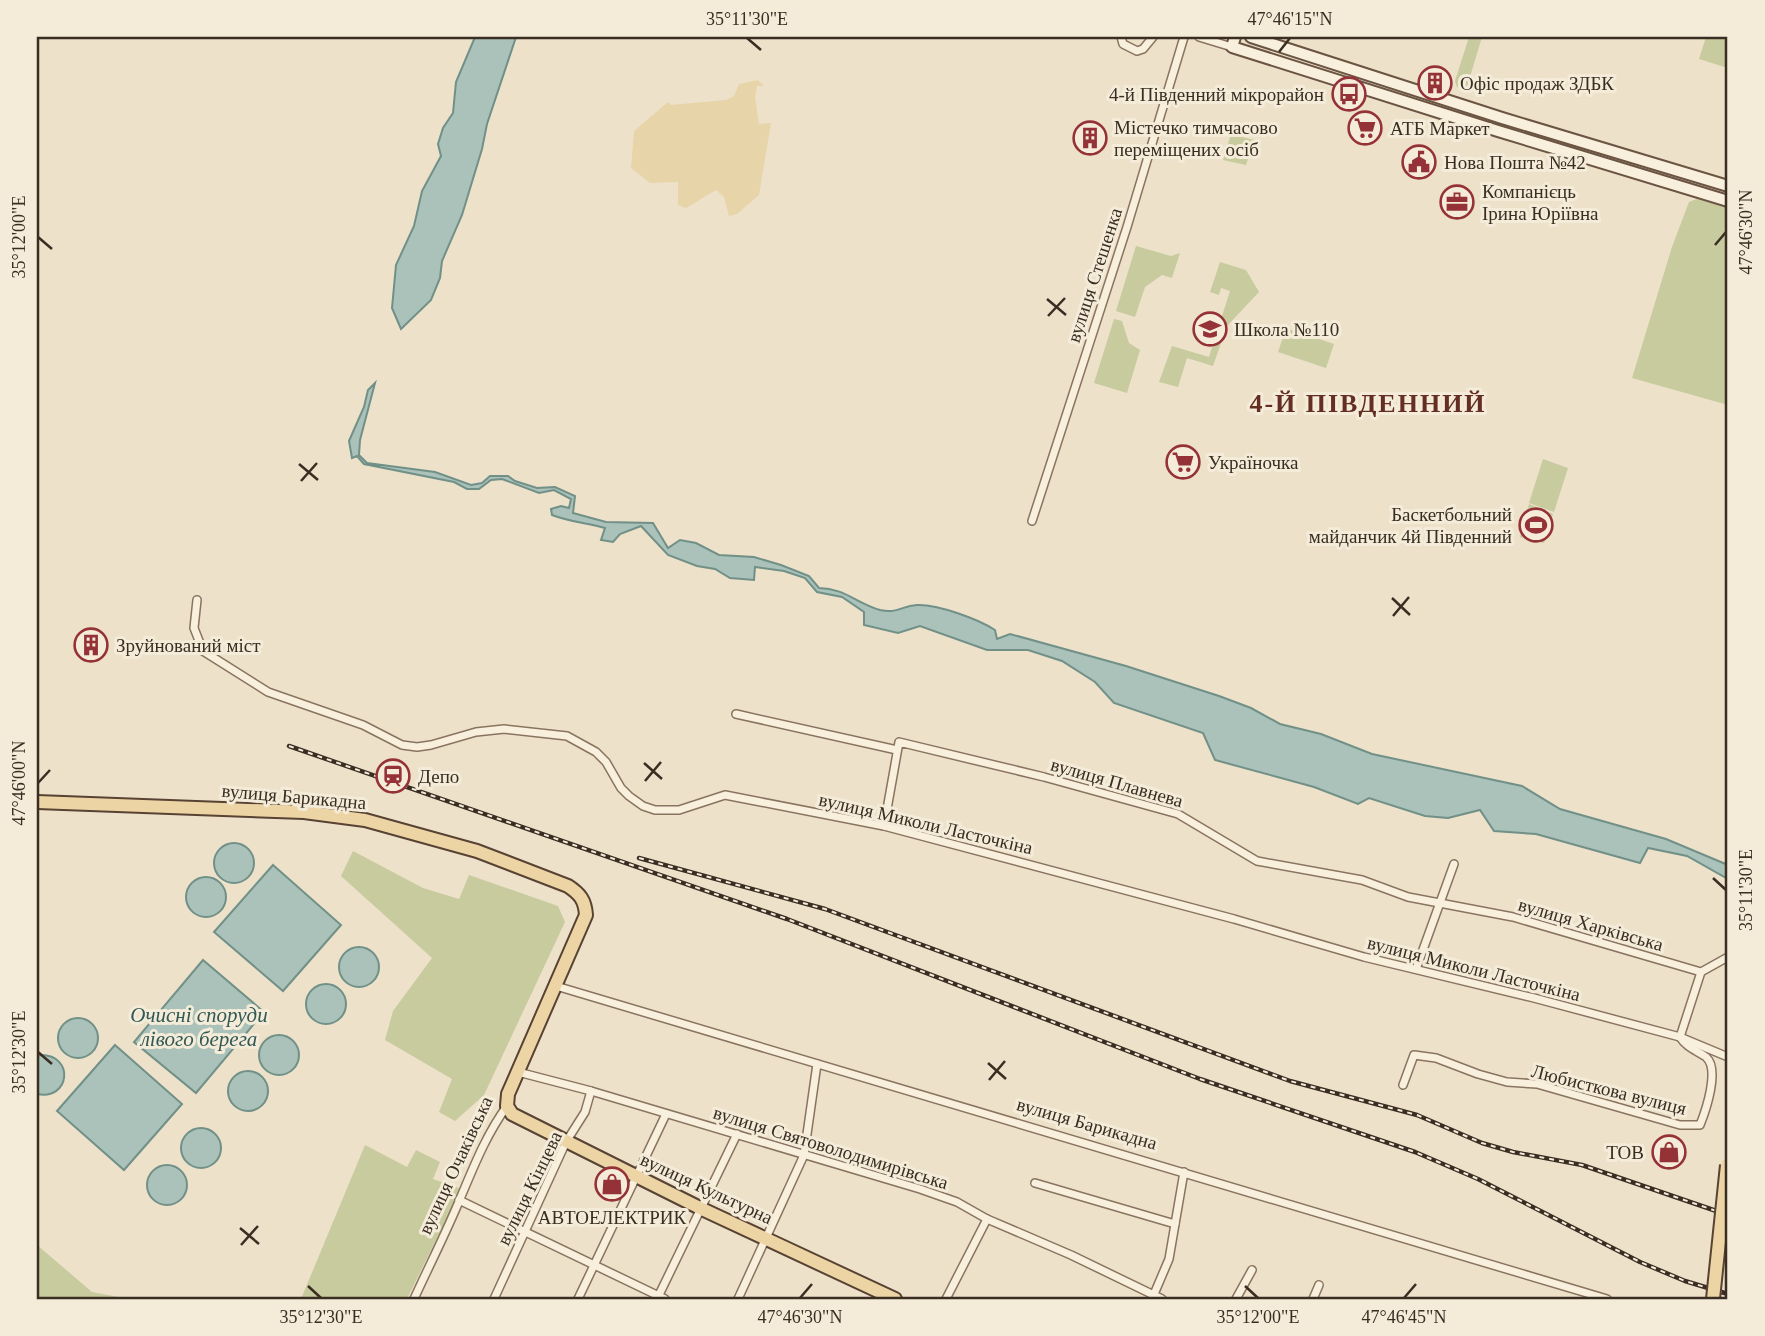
<svg xmlns="http://www.w3.org/2000/svg" width="1765" height="1336" font-family="Georgia,serif">
<rect width="100%" height="100%" fill="#ede1ca"/>
<g fill="#c7cb9e">
<polygon points="1469,37 1482,37 1466,90 1457,87 1455,81"/>
<polygon points="1706,37 1728,37 1728,68 1699,59"/>
<polygon points="1231,134 1254,140 1246,165 1223,160"/>
<polygon points="1697,199 1728,208 1728,405 1632,378 1672,247 1689,202"/>
<polygon points="1136,246 1171,256 1180,253 1172,278 1162,275 1145,287 1135,317 1116,311"/>
<polygon points="1220,262 1246,270 1259,292 1227,326 1213,366 1187,358 1178,387 1159,382 1172,346 1209,357 1230,291 1221,288 1219,295 1210,292"/>
<polygon points="1114,319 1122,321 1129,343 1140,350 1127,393 1094,383"/>
<polygon points="1286,328 1334,344 1326,368 1278,352"/>
<polygon points="1543,459 1568,468 1554,512 1529,503"/>
<polygon points="1529,504 1553,514 1544,543 1520,537"/>
<polygon points="353,851 423,888 459,899 469,875 558,906 565,922 484,1095 455,1121 439,1112 452,1079 385,1040 393,1011 432,958 341,876"/>
<polygon points="365,1145 407,1167 416,1150 440,1162 433,1179 461,1189 407,1299 301,1299"/>
<polygon points="37,1245 92,1292 129,1299 37,1299"/>
</g>
<polygon fill="#e7d4a9" points="758,80 764,86 757,86 755,97 759,124 771,123 759,195 737,214 729,216 724,197 716,190 686,208 678,205 678,182 650,183 631,168 634,131 668,102 671,105 726,100 734,96 739,84"/>
<g fill="#aac2ba" stroke="#719087" stroke-width="2">
<polygon points="475,37 516,37 487,124 482,149 462,215 442,261 440,278 431,300 401,329 392,308 396,265 414,226 422,191 441,156 438,144 443,128 453,113 456,82"/>
<path d="M375,383L360,440L359,455L367,463L435,472L471,485L482,483L490,476H508L515,481L537,488L555,487L575,496L573,513L606,522L653,523L668,548L680,540L696,543L719,555L754,557L781,565L809,576L819,588C844,588 858,604 880,610C897,614 901,606 917,605C937,604 978,619 995,630L997,639L1010,634L1126,666L1219,696L1251,708L1280,724L1321,734L1372,754L1522,786L1560,809L1666,839L1728,865V879L1687,856L1648,848L1640,863L1536,834L1494,831L1480,810L1448,818L1425,816L1369,798L1358,804L1314,787L1215,760L1203,733L1114,703L1095,682L1062,661L1028,650H987L920,626L898,633L864,625V612L842,597L817,592L805,578L784,571L755,567L754,580L730,578L715,569L697,566L668,555L641,526L620,534L613,542L601,540L605,528C587,523 570,522 552,515L551,509L561,506L569,508L571,499L554,490L539,493L502,479L491,480L479,489H467L454,482L364,464L357,456L352,458L349,441L364,407L368,390Z"/>
<circle cx="234" cy="863" r="20"/>
<polygon points="273,865 341,925 283,991 214,932"/>
<circle cx="206" cy="897" r="20"/>
<circle cx="359" cy="967" r="20"/>
<polygon points="203,960 264,1012 196,1093 134,1042"/>
<circle cx="326" cy="1004" r="20"/>
<circle cx="78" cy="1038" r="20"/>
<circle cx="279" cy="1055" r="20"/>
<polygon points="115,1045 182,1104 124,1170 57,1111"/>
<path d="M41,1055C75,1055 70,1101 37,1094V1056Z"/>
<circle cx="248" cy="1091" r="20"/>
<circle cx="201" cy="1148" r="20"/>
<circle cx="167" cy="1185" r="20"/>
</g>
<g fill="none" stroke-linecap="round" stroke-linejoin="round">
<defs>
<g id="street">
<polyline points="1121,37 1123,44 1137,51 1143,49 1153,37"/>
<polyline points="1199,37 1232,47"/>
<polyline points="1032,521 1127,227 1184,37"/>
<polyline points="197,600 194,628 203,651 268,692 363,725 402,745 417,747 431,745 476,732 504,729 567,736 596,752 606,762 621,788 629,796 643,806 655,810 679,810 725,795 884,826 1234,919 1364,957 1534,998 1680,1037 1728,1057"/>
<polyline points="736,714 897,750"/>
<polyline points="884,826 899,742 1044,777 1178,814 1257,861 1362,880 1408,897 1513,917 1701,972 1728,957"/>
<polyline points="1416,969 1454,864"/>
<polyline points="556,986 1607,1299"/>
<polyline points="518,1072 591,1091 920,1189 957,1202 987,1219 1071,1255 1162,1299"/>
<path d="M1403,1085L1414,1055L1436,1058L1478,1074L1507,1082L1537,1084L1680,1125H1700C1706,1110 1720,1069 1706,1057C1696,1050 1687,1048 1680,1037L1701,972"/>
<polyline points="1035,1183 1175,1224"/>
<polyline points="459,1200 665,1299"/>
<path d="M414,1299C429,1266 446,1233 460,1199C474,1166 486,1135 507,1106"/>
<polyline points="494,1299 566,1142 585,1112 591,1091"/>
<polyline points="578,1299 666,1114"/>
<polyline points="657,1299 737,1134"/>
<polyline points="738,1299 804,1155 817,1064"/>
<polyline points="946,1299 987,1219"/>
<polyline points="1152,1299 1169,1259 1184,1172"/>
<polyline points="1236,1299 1252,1270"/>
<polyline points="1313,1299 1319,1285"/>
</g>
<g id="secondary">
<polyline points="1235,37 1232,47 1498,131 1728,201"/>
<polyline points="1251,37 1502,118 1728,186"/>
</g>
<path id="primary" d="M37,802L304,812L365,820L477,851L568,886C580,894 585,900 586,915L508,1094L507,1106L512,1114L702,1209L895,1299"/>
</defs>
<use href="#street" stroke="#89745f" stroke-width="10"/>
<use href="#secondary" stroke="#6b5542" stroke-width="14"/>
<use href="#primary" stroke="#574233" stroke-width="16"/>
<use href="#street" stroke="#f8efdd" stroke-width="7"/>
<use href="#secondary" stroke="#f8efdd" stroke-width="10"/>
<use href="#primary" stroke="#edd4a5" stroke-width="12"/>
<defs>
<g id="rail">
<polyline points="289,746 787,919 1200,1079 1415,1152 1478,1179 1640,1262 1685,1281 1728,1294"/>
<polyline points="639,858 825,909 1290,1081 1417,1115 1482,1143 1513,1152 1582,1165 1728,1215"/>
</g>
</defs>
<use href="#rail" stroke="#3a2d22" stroke-width="4.5"/>
<use href="#rail" stroke="#f4ecd9" stroke-width="2" stroke-dasharray="5" stroke-linecap="butt"/>
<defs>
<polyline id="primary-bridge" points="1713,1299 1727,1165"/>
</defs>
<use href="#primary-bridge" stroke="#574233" stroke-width="16" stroke-linecap="butt"/>
<use href="#primary-bridge" stroke="#edd4a5" stroke-width="12"/>
</g>
<path fill="none" stroke="#3a2d22" stroke-width="2.5" d="M747,38L761,50M1279,52L1290,38M38,237L52,249M1715,245L1726,232M1047,299L1066,315M1048,316L1065,298M299,464L318,480M301,481L317,463M1392,598L1410,615M1393,616L1409,597M644,763L662,779M645,781L661,762M38,783L50,770M1713,878L1726,890M38,1052L52,1064M988,1063L1006,1079M989,1080L1005,1061M240,1228L259,1244M241,1245L258,1226M308,1286L321,1298M1245,1286L1258,1298M800,1298L812,1284M1404,1298L1416,1284"/>
<defs>
<symbol id="building-ring" viewBox="-11 -11 22 22"><circle r="9.5" fill="#f4ecd9" stroke="#953237" stroke-width="1.5"/><path d="M-4-6H4V6H1V3H-1V6H-4ZM-2.5-4.3h1.7v1.8h-1.7ZM.8-4.3h1.7v1.8H.8ZM-2.5-1h1.7V.8h-1.7ZM.8-1h1.7V.8H.8Z" fill="#953237"/></symbol>
<symbol id="bus-ring" viewBox="-11 -11 22 22"><circle r="9.5" fill="#f4ecd9" stroke="#953237" stroke-width="1.5"/><path d="M-5-6H5V4H4V6H2V4H-2V6H-4V4H-5ZM-3.5-4V0h7V-4ZM-3.5 1.2v1.5H-2V1.2ZM2 1.2v1.5H3.5V1.2Z" fill="#953237"/></symbol>
<symbol id="supermarket-ring" viewBox="-11 -11 22 22"><circle r="9.5" fill="#f4ecd9" stroke="#953237" stroke-width="1.5"/><path d="M-6-5.5h2.5l.6 2H6L4.5 2H-2.5L-4.4-4H-6ZM-1.5 3.2a1.3 1.3 0 1 0 .1 0ZM3 3.2a1.3 1.3 0 1 0 .1 0Z" fill="#953237"/></symbol>
<symbol id="civic-ring" viewBox="-11 -11 22 22"><circle r="9.5" fill="#f4ecd9" stroke="#953237" stroke-width="1.5"/><path d="M-.6-6.5H3V-4.5H.6V-3L4-1V1h2V6H-6V1h2V-1L-.6-3ZM-1.2 2.5V6h2.4V2.5Z" fill="#953237"/></symbol>
<symbol id="office-ring" viewBox="-11 -11 22 22"><circle r="9.5" fill="#f4ecd9" stroke="#953237" stroke-width="1.5"/><path d="M-6-3h4V-5.5h4V-3h4V5H-6ZM-1-4.5V-3h2v-1.5ZM-6 0V1H6V0Z" fill="#953237"/></symbol>
<symbol id="school-ring" viewBox="-11 -11 22 22"><circle r="9.5" fill="#f4ecd9" stroke="#953237" stroke-width="1.5"/><path d="M0-5L7-2L0 1L-7-2ZM-4 1L0 2.5L4 1V4Q0 6-4 4Z" fill="#953237"/></symbol>
<symbol id="stadium-ring" viewBox="-11 -11 22 22"><circle r="9.5" fill="#f4ecd9" stroke="#953237" stroke-width="1.5"/><path d="M0-5a6.5 5 0 1 0 0 10a6.5 5 0 1 0 0-10ZM-3.5-1.8h7v3.6h-7Z" fill="#953237"/></symbol>
<symbol id="station-ring" viewBox="-11 -11 22 22"><circle r="9.5" fill="#f4ecd9" stroke="#953237" stroke-width="1.5"/><path d="M-3-6H3Q5-6 5-4V2Q5 4 3 4L4.5 6H3L1.5 4h-3L-3 6H-4.5L-3 4Q-5 4-5 2V-4Q-5-6-3-6ZM-3.5-4v3h7v-3ZM-3.5 1v1.5H-2V1ZM2 1v1.5H3.5V1Z" fill="#953237"/></symbol>
<symbol id="shop-ring" viewBox="-11 -11 22 22"><circle r="9.5" fill="#f4ecd9" stroke="#953237" stroke-width="1.5"/><path d="M-5-2.5h2.3a2.7 3.5 0 0 1 5.4 0H5L5.5 6h-11ZM-1.5-2.5h3a1.5 2.3 0 0 0-3 0Z" fill="#953237"/></symbol>
</defs>
<g fill-rule="evenodd">
<use href="#building-ring" x="1416" y="64" width="38" height="38"/>
<use href="#bus-ring" x="1330" y="75" width="38" height="38"/>
<use href="#supermarket-ring" x="1346" y="109" width="38" height="38"/>
<use href="#building-ring" x="1071" y="119" width="38" height="38"/>
<use href="#civic-ring" x="1400" y="143" width="38" height="38"/>
<use href="#office-ring" x="1438" y="183" width="38" height="38"/>
<use href="#school-ring" x="1191" y="310" width="38" height="38"/>
<use href="#supermarket-ring" x="1164" y="443" width="38" height="38"/>
<use href="#stadium-ring" x="1517" y="506" width="38" height="38"/>
<use href="#building-ring" x="72" y="626" width="38" height="38"/>
<use href="#station-ring" x="374" y="757" width="38" height="38"/>
<use href="#shop-ring" x="1650" y="1133" width="38" height="38"/>
<use href="#shop-ring" x="593" y="1165" width="38" height="38"/>
</g>
<g text-anchor="middle" stroke-width="6" stroke-linejoin="round" paint-order="stroke">
<g font-size="19" fill="#3a2d22" stroke="#f4ecd9" text-anchor="start">
<text x="1460" y="90">Офіс продаж ЗДБК</text>
<text x="1324" y="101" text-anchor="end">4-й Південний мікрорайон</text>
<text x="1114" y="134">Містечко тимчасово<tspan x="1114" dy="22">переміщених осіб</tspan></text>
<text x="1390" y="135">АТБ Маркет</text>
<text x="1444" y="169">Нова Пошта №42</text>
<text x="1482" y="198">Компанієць<tspan x="1482" dy="22">Ірина Юріївна</tspan></text>
<text x="1234" y="336">Школа №110</text>
<text x="1208" y="469">Україночка</text>
<text x="1512" y="521" text-anchor="end">Баскетбольний<tspan x="1512" dy="22">майданчик 4й Південний</tspan></text>
<text x="116" y="652">Зруйнований міст</text>
<text x="418" y="783">Депо</text>
<text x="1644" y="1159" text-anchor="end">ТОВ</text>
<text x="612" y="1224" text-anchor="middle">АВТОЕЛЕКТРИК</text>
</g>
<g font-size="19" fill="#3a2d22" stroke="#f4ecd9">
<text transform="translate(1094 275) rotate(-72)" y="7">вулиця Стешенка</text>
<text transform="translate(1117 782) rotate(16)" y="7">вулиця Плавнева</text>
<text transform="translate(294 796) rotate(5)" y="7">вулиця Барикадна</text>
<text transform="translate(926 823) rotate(13)" y="7">вулиця Миколи Ласточкіна</text>
<text transform="translate(1591 924) rotate(16)" y="7">вулиця Харківська</text>
<text transform="translate(1474 968) rotate(14)" y="7">вулиця Миколи Ласточкіна</text>
<text transform="translate(1609 1089) rotate(14)" y="7">Любисткова вулиця</text>
<text transform="translate(1087 1123) rotate(16)" y="7">вулиця Барикадна</text>
<text transform="translate(831 1147) rotate(17)" y="7">вулиця Святоволодимирівська</text>
<text transform="translate(455 1165) rotate(-65)" y="7">вулиця Очаківська</text>
<text transform="translate(529 1188) rotate(-64)" y="7">вулиця Кінцева</text>
<text transform="translate(707 1188) rotate(25)" y="7">вулиця Культурна</text>
</g>
<g font-size="21" font-style="italic" fill="#325955" stroke="#f4ecd9">
<text x="199" y="1022">Очисні споруди<tspan x="199" dy="24">лівого берега</tspan></text>
</g>
<g font-size="26" font-weight="bold" letter-spacing="2" fill="#642e23" stroke="#f4ecd9">
<text x="1368" y="412">4-Й ПІВДЕННИЙ</text>
</g>
</g>
<rect width="1765" height="1336" fill="none" stroke="#f4ecd9" stroke-width="77"/>
<rect x="38" y="38" width="1688" height="1260" fill="none" stroke="#3a2d22" stroke-width="2.5"/>
<g font-size="18" text-anchor="middle" fill="#3a2d22">
<text x="747" y="25">35°11'30"E</text>
<text x="1290" y="25">47°46'15"N</text>
<text transform="translate(1746 232) rotate(-90)" y="6">47°46'30"N</text>
<text transform="translate(19 237) rotate(-90)" y="6">35°12'00"E</text>
<text transform="translate(19 783) rotate(-90)" y="6">47°46'00"N</text>
<text transform="translate(1746 890) rotate(-90)" y="6">35°11'30"E</text>
<text transform="translate(19 1052) rotate(-90)" y="6">35°12'30"E</text>
<text x="321" y="1323">35°12'30"E</text>
<text x="800" y="1323">47°46'30"N</text>
<text x="1258" y="1323">35°12'00"E</text>
<text x="1404" y="1323">47°46'45"N</text>
</g>
</svg>
